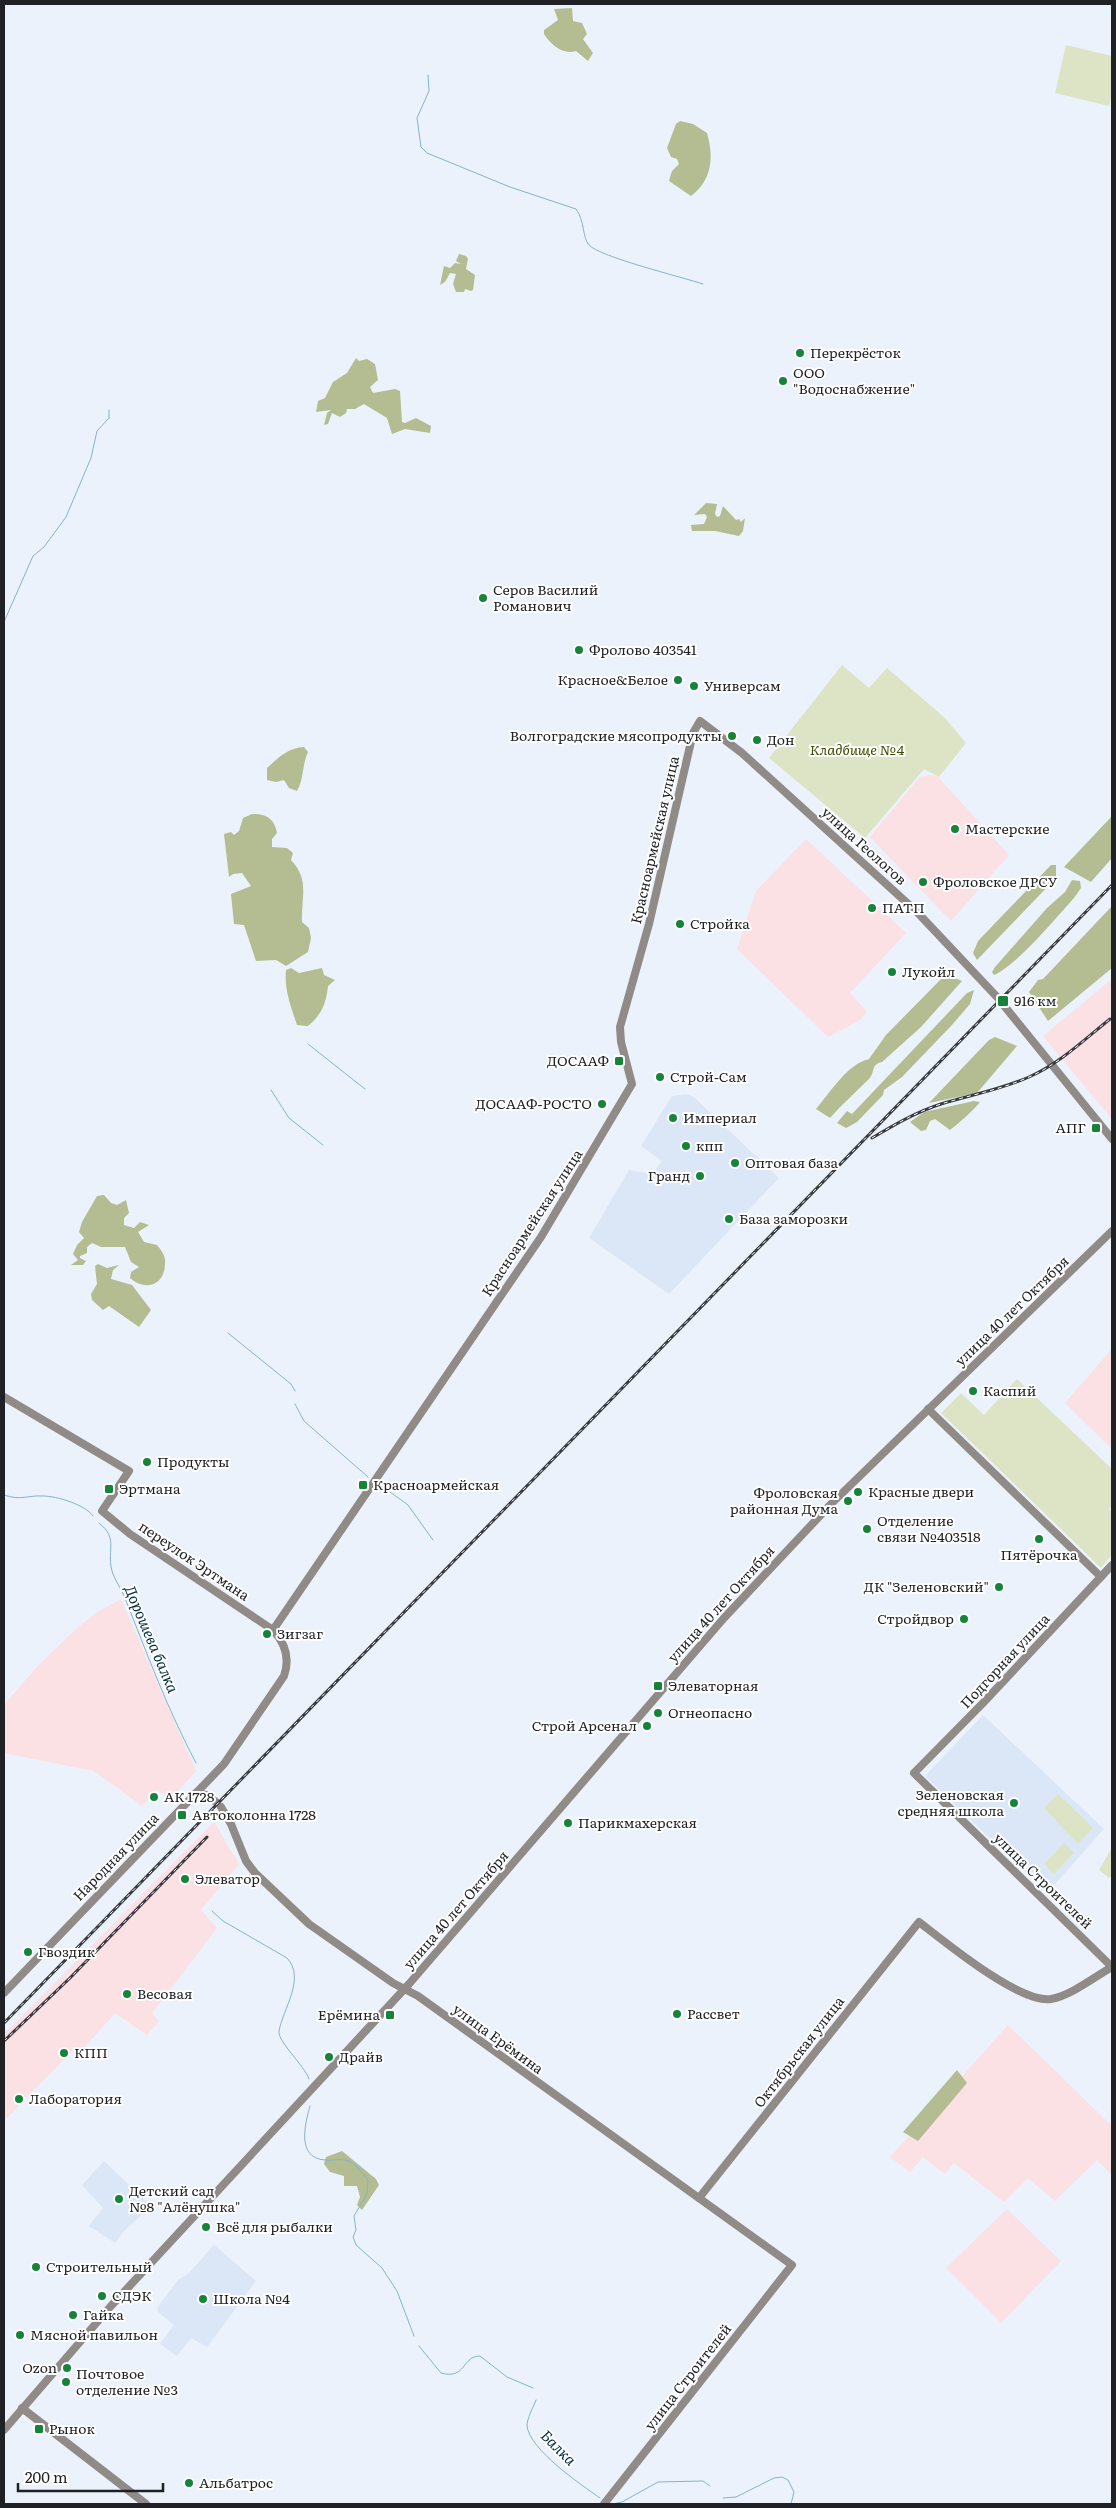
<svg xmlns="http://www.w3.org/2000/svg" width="1116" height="2508" font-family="Literata,serif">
<rect width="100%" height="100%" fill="#ebf2fb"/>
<g fill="#dbe7f6">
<polygon points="686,1094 694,1097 779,1178 669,1294 589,1238 629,1170 652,1174 662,1161 641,1146 672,1096"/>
<polygon points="983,1715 1104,1829 1047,1893 925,1776"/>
<polygon points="104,2161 148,2203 145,2208 147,2210 123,2232 115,2243 89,2226 103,2208 82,2185"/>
<polygon points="214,2245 256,2281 207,2347 191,2338 177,2356 160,2344 174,2325 158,2312 157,2308 178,2280 189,2273"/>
</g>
<g fill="#fbe0e4">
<polygon points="929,775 937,776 1009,855 951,921 870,837 920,777"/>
<polygon points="806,839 906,933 850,993 867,1012 860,1020 828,1037 737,949 756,891"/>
<polygon points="1112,979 1112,1119 1043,1036"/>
<polygon points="1112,1349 1112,1449 1065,1403"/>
<polygon points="121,1599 196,1771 170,1800 157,1789 142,1806 94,1771 4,1753 4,1705 37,1667 76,1629 96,1613"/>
<polygon points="214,1822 239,1864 201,1910 217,1928 153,2012 153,2015 159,2021 147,2035 115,2013 75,2058 73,2050 4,2121 4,2034"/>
<polygon points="1008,2025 1112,2126 1112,2175 1097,2160 1055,2201 1028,2178 1004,2202 954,2163 945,2174 923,2157 910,2172 890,2157"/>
<polygon points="1007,2209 1061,2261 1001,2323 946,2268"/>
</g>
<g fill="#dde4c6">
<polygon points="1066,45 1112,56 1112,94 1109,106 1055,93"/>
<polygon points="842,665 869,688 887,668 945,718 966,743 939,777 924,769 865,838 769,758"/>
<polygon points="1017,1379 1112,1469 1112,1505 1109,1509 1112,1512 1112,1555 1101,1568 941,1413 961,1393 984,1415"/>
<polygon points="1058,1794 1093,1828 1078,1844 1044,1808"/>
<polygon points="1064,1843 1074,1853 1054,1874 1044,1864"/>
<polygon points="1111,1849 1112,1876 1109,1878 1099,1870"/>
</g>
<g fill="#b3bd91">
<path d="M572,8L573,21L582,23L587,34L583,39L593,53L588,61L576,51C563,55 551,45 544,34V30L558,20L554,9Z"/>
<path d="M680,121L693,124L707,133C714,158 712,180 691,196L669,181L672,171L679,164L677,159L671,157L667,148L676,124Z"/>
<polygon points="459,254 466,256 468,259 466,269 475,275 473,290 471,291 465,289 464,292 456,292 453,284 456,274 450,273 445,282 440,285 444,266 450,268 455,263 461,264 456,261"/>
<polygon points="356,358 359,361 367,359 375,364 378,380 370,387 373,393 395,389 400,391 402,422 405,423 416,418 431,426 430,433 405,429 392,434 387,418 364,404 355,409 347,409 346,413 340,417 332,413 328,424 324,425 327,413 331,410 316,412 318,401 325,398 333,382 347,373"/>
<polygon points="706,503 717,504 715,514 717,517 720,516 723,506 736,520 739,519 741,522 745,518 743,531 739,536 715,531 692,531 691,525 704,524 707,517 705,514 694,515"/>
<path d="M304,747L308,752C302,765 304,779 297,791L289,788L284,780L276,782L267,780V768C279,757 288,748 304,747Z"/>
<path d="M252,814C266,813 275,819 277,833L272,839V847L287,848L293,853L291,860C310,880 301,897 302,922L309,928L311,938L308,952L286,966L276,960L256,961L244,925L234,924L231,894L251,886L242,873L233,874L229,877L224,834L231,832L234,835L239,831L243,818Z"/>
<polygon points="1112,816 1112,858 1091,882 1064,867"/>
<polygon points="1051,865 1056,865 1056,878 977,960 973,953 978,941"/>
<path d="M1072,880L1080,881L1081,888L1074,898C1055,919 1018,964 994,975L992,972L995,967L1047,908L1065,892Z"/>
<polygon points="1112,906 1112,968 1048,1021 1029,992 1038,980 1043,979"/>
<path d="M291,968L299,973L322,968L324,975L335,980L328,986C326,1004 322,1014 308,1026L297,1025C291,1007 284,989 286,970Z"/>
<path d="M946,974L962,981L921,1027L882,1062C870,1065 876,1071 869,1079C856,1092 842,1104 830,1118L816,1109C830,1093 847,1064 869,1059L886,1035Z"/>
<polygon points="974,990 970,1004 951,1026 902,1077 884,1090 883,1095 857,1122 846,1128 837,1123 847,1111 852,1114 967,993"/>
<polygon points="995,1037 1017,1046 977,1093 929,1103 989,1040"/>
<path d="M974,1101L980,1102C971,1113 961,1121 950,1130L935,1119L930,1121L926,1130L921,1131L910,1122L924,1112Z"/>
<path d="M104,1195L111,1203L117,1205L126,1200L129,1213L124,1218V1225L134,1228L140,1222L149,1225L138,1232L144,1242L157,1245C161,1250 166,1256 165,1263C165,1285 146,1292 130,1278L131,1272L139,1267L131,1262L125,1247H101L92,1243L87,1247V1253L80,1256V1258L86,1261L83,1265H71L78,1260L73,1254L77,1245L84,1238L79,1232L82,1222L97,1196Z"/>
<polygon points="98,1264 107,1268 119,1265 113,1270 111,1279 132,1285 151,1310 139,1327 109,1306 103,1310 92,1300 91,1294 97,1284 95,1266"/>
<polygon points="957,2070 967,2083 918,2141 903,2132"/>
<polygon points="342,2151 376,2179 379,2185 362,2210 357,2205 360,2197 357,2186 344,2186 344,2176 330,2172 324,2164 326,2157"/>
</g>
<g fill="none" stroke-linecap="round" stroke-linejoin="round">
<g stroke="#84b3cb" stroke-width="1">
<path d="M428,75L429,91L417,118L421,147L427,153L510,187L576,209C585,221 582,237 589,245C600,257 682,277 703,284"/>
<polyline points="4,622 33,556 44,547 66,517 91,458 97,431 109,418 109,410"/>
<polyline points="308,1044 365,1089"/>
<polyline points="271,1090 289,1118 323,1145"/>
<polyline points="228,1333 291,1384 295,1391"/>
<polyline points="295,1404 304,1421 368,1477"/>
<polyline points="379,1484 408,1505 433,1540"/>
<path d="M4,1495C21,1501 28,1495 43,1496C57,1496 86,1505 93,1516"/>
<path d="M99,1523C120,1539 105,1552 113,1574C116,1582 122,1590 125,1598C147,1654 168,1710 196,1763"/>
<path d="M212,1911L223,1921L287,1958C306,1978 283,2009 279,2031C277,2041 305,2066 309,2079"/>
<path d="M310,2106C305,2124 296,2158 325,2160C333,2161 341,2158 349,2161C357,2165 362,2173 368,2180L367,2194L354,2216L356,2230L353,2237L356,2245L382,2268L397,2291L414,2336"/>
<path d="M419,2346L441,2373C466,2380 462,2356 480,2356L507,2377L533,2388"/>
<path d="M536,2400C533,2408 527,2418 527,2426C530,2450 580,2484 600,2498"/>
<polyline points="723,2498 736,2497 774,2478 782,2477 788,2480 794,2492 791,2504"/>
<polyline points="612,2504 622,2502 658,2482 703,2481 710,2486"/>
</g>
<g stroke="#908b86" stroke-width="8">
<path d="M4,1397L129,1471L102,1511L130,1534L273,1630C285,1643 290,1659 284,1676L224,1764L4,1993"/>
<polyline points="928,1409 1101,1577"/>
<polyline points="273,1630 541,1237 632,1084 621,1042 620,1027 649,924 693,733 700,721 742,753 917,912 997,997 1112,1139"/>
<polyline points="196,1793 206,1795 216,1802"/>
<polyline points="221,1807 231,1824 246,1861 255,1873 309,1924 393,1983 418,1996 792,2265 604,2504"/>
<polyline points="1112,1967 914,1773 983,1703 1112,1565"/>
<path d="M699,2198L919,1922C945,1942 1020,2004 1051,1999C1072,1995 1094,1977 1112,1967"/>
<polyline points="22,2408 146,2504"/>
<polyline points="4,2430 111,2306 409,1984 724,1618 831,1504 1112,1231"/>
</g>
<defs>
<g id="rail">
<path d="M872,1138C894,1125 916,1112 941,1104C970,1095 1000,1090 1029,1077C1059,1064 1084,1040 1110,1019"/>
<polyline points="4,2023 1112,885"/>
<polyline points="4,2041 70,1978 207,1837"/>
</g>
</defs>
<use href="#rail" stroke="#383a3f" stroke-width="3"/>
<use href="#rail" stroke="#fff" stroke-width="1" stroke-dasharray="4" stroke-linecap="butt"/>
</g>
<g fill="#16833a" stroke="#fff" stroke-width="2">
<circle cx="800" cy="353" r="5"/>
<circle cx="783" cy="381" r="5"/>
<circle cx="483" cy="598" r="5"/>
<circle cx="579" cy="650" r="5"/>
<circle cx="678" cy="680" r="5"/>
<circle cx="694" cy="686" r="5"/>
<circle cx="732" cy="736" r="5"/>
<circle cx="757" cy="740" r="5"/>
<circle cx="955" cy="829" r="5"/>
<circle cx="923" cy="882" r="5"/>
<circle cx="872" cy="908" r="5"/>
<circle cx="680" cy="924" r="5"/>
<circle cx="892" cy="972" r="5"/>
<rect x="997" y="995" width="12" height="12" rx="2.5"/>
<rect x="614" y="1056" width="10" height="10" rx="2.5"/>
<circle cx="660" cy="1077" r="5"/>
<circle cx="602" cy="1104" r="5"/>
<circle cx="673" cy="1118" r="5"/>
<rect x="1091" y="1123" width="10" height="10" rx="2.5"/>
<circle cx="686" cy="1146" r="5"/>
<circle cx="735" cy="1163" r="5"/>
<circle cx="700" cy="1176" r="5"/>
<circle cx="729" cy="1219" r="5"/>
<circle cx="973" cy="1391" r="5"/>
<circle cx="147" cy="1462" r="5"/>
<rect x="358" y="1480" width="10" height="10" rx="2.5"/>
<rect x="104" y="1484" width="10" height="10" rx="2.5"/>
<circle cx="858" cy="1492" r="5"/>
<circle cx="848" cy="1501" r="5"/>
<circle cx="867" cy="1529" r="5"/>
<circle cx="1039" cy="1539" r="5"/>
<circle cx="999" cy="1587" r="5"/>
<circle cx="964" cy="1619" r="5"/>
<circle cx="267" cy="1634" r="5"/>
<rect x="653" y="1681" width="10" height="10" rx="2.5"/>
<circle cx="658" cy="1713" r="5"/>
<circle cx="647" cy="1726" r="5"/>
<circle cx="154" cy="1797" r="5"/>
<circle cx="1014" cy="1803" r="5"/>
<rect x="177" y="1810" width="10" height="10" rx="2.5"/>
<circle cx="568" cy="1823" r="5"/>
<circle cx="185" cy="1879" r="5"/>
<circle cx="28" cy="1952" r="5"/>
<circle cx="127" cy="1994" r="5"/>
<circle cx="677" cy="2014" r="5"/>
<rect x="385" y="2010" width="10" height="10" rx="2.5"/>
<circle cx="64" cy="2053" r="5"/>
<circle cx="329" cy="2057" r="5"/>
<circle cx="19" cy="2099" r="5"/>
<circle cx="119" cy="2199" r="5"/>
<circle cx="206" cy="2227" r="5"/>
<circle cx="36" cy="2267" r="5"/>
<circle cx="102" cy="2296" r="5"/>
<circle cx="203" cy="2299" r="5"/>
<circle cx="73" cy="2315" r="5"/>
<circle cx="20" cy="2335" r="5"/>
<circle cx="67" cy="2368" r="5"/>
<circle cx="66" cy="2382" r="5"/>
<rect x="34" y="2424" width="10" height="10" rx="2.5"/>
<circle cx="189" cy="2483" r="5"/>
</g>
<g text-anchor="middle" stroke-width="4" stroke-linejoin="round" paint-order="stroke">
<g font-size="14" fill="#1f2125" stroke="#fff" text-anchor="start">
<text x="810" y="358">Перекрёсток</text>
<text x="793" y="378">ООО<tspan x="793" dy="16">"Водоснабжение"</tspan></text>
<text x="493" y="595">Серов Василий<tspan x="493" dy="16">Романович</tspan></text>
<text x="589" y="655">Фролово 403541</text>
<text x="668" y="685" text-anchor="end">Красное&amp;Белое</text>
<text x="704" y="691">Универсам</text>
<text x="722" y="741" text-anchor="end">Волгоградские мясопродукты</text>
<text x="767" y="745">Дон</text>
<text x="965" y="834">Мастерские</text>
<text x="933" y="887">Фроловское ДРСУ</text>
<text x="882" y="913">ПАТП</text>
<text x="690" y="929">Стройка</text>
<text x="902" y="977">Лукойл</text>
<text x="1014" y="1006">916 км</text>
<text x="609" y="1066" text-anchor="end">ДОСААФ</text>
<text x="670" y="1082">Строй-Сам</text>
<text x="592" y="1109" text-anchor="end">ДОСААФ-РОСТО</text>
<text x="683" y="1123">Империал</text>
<text x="1086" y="1133" text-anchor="end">АПГ</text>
<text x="696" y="1151">кпп</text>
<text x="745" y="1168">Оптовая база</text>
<text x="690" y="1181" text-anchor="end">Гранд</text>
<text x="739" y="1224">База заморозки</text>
<text x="983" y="1396">Каспий</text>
<text x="157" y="1467">Продукты</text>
<text x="373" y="1490">Красноармейская</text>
<text x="119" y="1494">Эртмана</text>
<text x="868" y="1497">Красные двери</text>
<text x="838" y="1498" text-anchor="end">Фроловская<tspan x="838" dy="16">районная Дума</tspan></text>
<text x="877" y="1526">Отделение<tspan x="877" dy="16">связи №403518</tspan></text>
<text x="1039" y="1560" text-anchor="middle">Пятёрочка</text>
<text x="989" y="1592" text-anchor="end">ДК "Зеленовский"</text>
<text x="954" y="1624" text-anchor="end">Стройдвор</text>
<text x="277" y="1639">Зигзаг</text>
<text x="668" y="1691">Элеваторная</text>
<text x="668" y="1718">Огнеопасно</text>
<text x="637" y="1731" text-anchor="end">Строй Арсенал</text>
<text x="1004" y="1800" text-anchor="end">Зеленовская<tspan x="1004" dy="16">средняя школа</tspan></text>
<text x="164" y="1802">АК 1728</text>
<text x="192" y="1820">Автоколонна 1728</text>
<text x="578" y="1828">Парикмахерская</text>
<text x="195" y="1884">Элеватор</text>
<text x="38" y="1957">Гвоздик</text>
<text x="137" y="1999">Весовая</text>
<text x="687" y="2019">Рассвет</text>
<text x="380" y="2020" text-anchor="end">Ерёмина</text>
<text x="74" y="2058">КПП</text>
<text x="339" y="2062">Драйв</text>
<text x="29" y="2104">Лаборатория</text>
<text x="129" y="2196">Детский сад<tspan x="129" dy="16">№8 "Алёнушка"</tspan></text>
<text x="216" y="2232">Всё для рыбалки</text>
<text x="46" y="2272">Строительный</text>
<text x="112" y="2301">СДЭК</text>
<text x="213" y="2304">Школа №4</text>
<text x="83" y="2320">Гайка</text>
<text x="30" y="2340">Мясной павильон</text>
<text x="57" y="2373" text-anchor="end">Ozon</text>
<text x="76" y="2379">Почтовое<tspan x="76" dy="16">отделение №3</tspan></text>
<text x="49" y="2434">Рынок</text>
<text x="199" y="2488">Альбатрос</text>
</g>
<g font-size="14" font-style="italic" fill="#424d02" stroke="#fff">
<text x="857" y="755">Кладбище №4</text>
</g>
<g font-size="14" fill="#1f2125" stroke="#fff">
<text transform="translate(655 840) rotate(-77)" y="5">Красноармейская улица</text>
<text transform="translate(864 846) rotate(42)" y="5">улица Геологов</text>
<text transform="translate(532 1223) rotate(-57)" y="5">Красноармейская улица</text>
<text transform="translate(1012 1311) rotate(-44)" y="5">улица 40 лет Октября</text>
<text transform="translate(194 1561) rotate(34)" y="5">переулок Эртмана</text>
<text transform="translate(721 1604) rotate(-48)" y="5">улица 40 лет Октября</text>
<text transform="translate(1005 1661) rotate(-47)" y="5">Подгорная улица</text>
<text transform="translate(116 1857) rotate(-46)" y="5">Народная улица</text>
<text transform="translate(1043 1881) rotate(44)" y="5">улица Строителей</text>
<text transform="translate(456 1910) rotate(-49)" y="5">улица 40 лет Октября</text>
<text transform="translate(498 2039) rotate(36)" y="5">улица Ерёмина</text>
<text transform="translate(799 2052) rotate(-52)" y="5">Октябрьская улица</text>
<text transform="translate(688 2377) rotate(-52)" y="5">улица Строителей</text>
</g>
<g font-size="15" font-style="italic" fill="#022e3f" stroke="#fff">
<text transform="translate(151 1639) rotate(67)" y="5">Дорошева балка</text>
<text transform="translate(558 2448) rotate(45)" y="5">Балка</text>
</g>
</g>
<rect width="1116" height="2508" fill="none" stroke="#1f2125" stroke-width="10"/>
<path d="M18 2483v8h145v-8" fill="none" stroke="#1f2125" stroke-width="2.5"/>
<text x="25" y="2483" font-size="15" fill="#1f2125" stroke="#ffffff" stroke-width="4" paint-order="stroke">200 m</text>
</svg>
